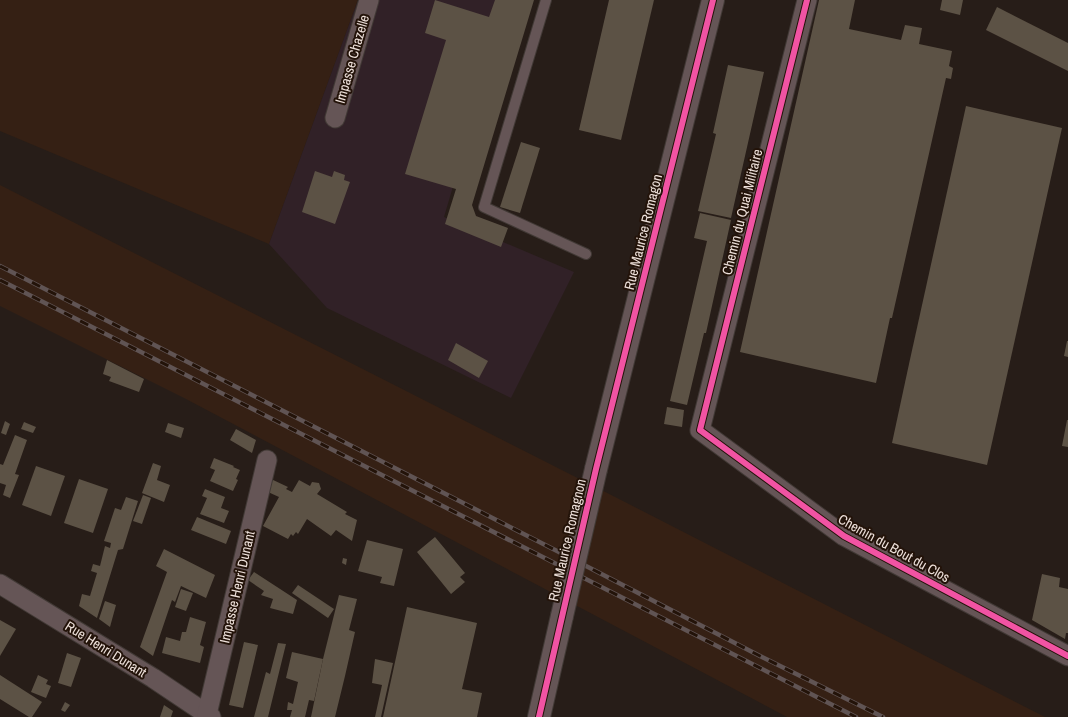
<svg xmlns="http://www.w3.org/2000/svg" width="1068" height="717" font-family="'Archivo Narrow',sans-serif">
<rect width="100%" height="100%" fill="#271d18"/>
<g fill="#352014">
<polygon points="0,0 358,0 269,244 0,131"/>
<polygon points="0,185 623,501 1045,717 787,717 186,399 0,306"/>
</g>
<polygon fill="#312127" points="358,0 508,0 444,217 574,272 511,398 327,308 269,244"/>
<g fill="#5c5245">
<polygon points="435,0 489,17 495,0 534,0 472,205 476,216 508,228 501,247 445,224 456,189 405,174 446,40 425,33"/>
<polygon points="609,0 654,0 621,140 579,130"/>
<polygon points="819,0 855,0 849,29 901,40 905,25 922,28 919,44 952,51 949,66 953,68 951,79 946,78 892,318 890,318 876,383 740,352"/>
<polygon points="942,0 963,0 960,15 940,10"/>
<polygon points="997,7 1068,43 1068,71 986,30"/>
<polygon points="728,65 764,72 731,218 698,211 716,134 713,133"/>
<polygon points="966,106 1062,128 987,465 892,443 909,364"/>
<polygon points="521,142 540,148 520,213 500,207"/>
<polygon points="315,171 332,177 334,171 345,175 344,180 350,182 335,224 302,212"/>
<polygon points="700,213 731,220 706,333 704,333 687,405 670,401 707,241 694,238"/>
<polygon points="1067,341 1068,341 1068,357 1064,356"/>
<polygon points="456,343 488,361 479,378 448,360"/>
<polygon points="107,360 144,379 139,392 109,381 111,377 103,374"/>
<polygon points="667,407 684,410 682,427 664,424"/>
<polygon points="1067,420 1068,420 1068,447 1062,446"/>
<polygon points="5,421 10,424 6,435 1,433"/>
<polygon points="24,422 36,427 33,433 21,429"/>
<polygon points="168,423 184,428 181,438 165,432"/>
<polygon points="236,429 256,440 252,453 230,440"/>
<polygon points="15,435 27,440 15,474 19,475 10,498 3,495 6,485 0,483 0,464 3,465"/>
<polygon points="214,458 234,466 233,467 240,470 236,479 238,480 233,491 210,481 215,470 210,468"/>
<polygon points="153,463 161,466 157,480 170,485 164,502 142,493"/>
<polygon points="36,466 65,476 51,516 22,505"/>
<polygon points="79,479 108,489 93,533 64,523"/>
<polygon points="271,479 288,487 286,489 292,492 299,480 310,486 312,482 319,483 321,489 317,494 347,512 345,514 357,520 352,541 336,530 331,536 307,519 298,534 296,532 293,536 291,534 288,539 263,526 279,497 268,492"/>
<polygon points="205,489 225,497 221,508 229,511 224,523 200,514 207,498 202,496"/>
<polygon points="143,495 151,498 142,524 133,521"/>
<polygon points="126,497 138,501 123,549 118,550 97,618 79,606 82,594 90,596 97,573 91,571 93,564 100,566 105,546 110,548 111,543 104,541 115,508 121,510"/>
<polygon points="197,517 231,531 226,544 191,530"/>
<polygon points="435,537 465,573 460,577 465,582 451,594 417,552"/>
<polygon points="367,540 403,549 394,586 380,583 382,577 358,571"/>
<polygon points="164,549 215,575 206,598 181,586 175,602 172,600 153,656 140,647 167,572 156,566"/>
<polygon points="343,558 347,559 346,565 342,563"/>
<polygon points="254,572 297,600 293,614 270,608 273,599 261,595 264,591 248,580"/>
<polygon points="1042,574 1060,578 1059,587 1068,589 1068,633 1066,633 1065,639 1032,620"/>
<polygon points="298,585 334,609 328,618 292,593"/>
<polygon points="181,589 193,593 186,611 175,607"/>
<polygon points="339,595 357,599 349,630 355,632 345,676 335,717 311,717 323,659"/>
<polygon points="105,601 116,605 110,627 99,619"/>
<polygon points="407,607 477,623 462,689 482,693 477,717 383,717"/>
<polygon points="190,617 206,622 200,645 204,647 200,663 162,653 166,637 180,641 182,632 186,632"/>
<polygon points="0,620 16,629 0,656"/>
<polygon points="244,642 258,645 243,708 229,705"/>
<polygon points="278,643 286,644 268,717 254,717 266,672 270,674"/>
<polygon points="292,652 323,659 314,701 309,700 305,717 290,717 292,710 287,710 288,702 293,704 298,682 286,678"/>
<polygon points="67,653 81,658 71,687 58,683"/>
<polygon points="375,659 393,663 381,717 375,717 382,685 372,683"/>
<polygon points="0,675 42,702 32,717 29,717 0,699"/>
<polygon points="38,675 48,680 46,684 51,686 46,698 31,692"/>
<polygon points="65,702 70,705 65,712 61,710"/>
<polygon points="164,705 173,711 171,717 160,717"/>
</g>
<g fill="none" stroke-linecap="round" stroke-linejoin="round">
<defs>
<polyline id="service" points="546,0 484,207 586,254"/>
<g id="minor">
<polyline points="807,0 700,430 844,536 1068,656"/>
<polyline points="335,118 369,0"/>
<polyline points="0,584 153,678 211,717"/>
<polyline points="207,714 267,460"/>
</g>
<g id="tertiary">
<polyline points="596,469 713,0"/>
<polyline points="539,717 562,616"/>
</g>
</defs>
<use href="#service" stroke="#413935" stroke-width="12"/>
<use href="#minor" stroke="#413935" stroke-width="21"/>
<use href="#tertiary" stroke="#413935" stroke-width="24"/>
<use href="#service" stroke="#655556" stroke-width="10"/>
<use href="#minor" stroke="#655556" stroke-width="19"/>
<use href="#tertiary" stroke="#655556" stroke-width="22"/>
<defs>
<g id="rail">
<polyline points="0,266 559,552 760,656 883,717"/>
<polyline points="0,280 856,717"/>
</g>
</defs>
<use href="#rail" stroke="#605454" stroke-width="4.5"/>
<use href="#rail" stroke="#231309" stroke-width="3" stroke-dasharray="9" stroke-linecap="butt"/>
<defs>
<polyline id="tertiary-bridge" points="562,616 596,469"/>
</defs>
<use href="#tertiary-bridge" stroke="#413935" stroke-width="24" stroke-linecap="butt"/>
<use href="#tertiary-bridge" stroke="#655556" stroke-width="22"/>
<defs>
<g id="cycleway">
<polyline points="807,0 700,430 844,536 1068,656"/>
<polyline points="539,717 596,469 713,0"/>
</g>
</defs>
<use href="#cycleway" stroke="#231309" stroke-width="8"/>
<use href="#cycleway" stroke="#f153a3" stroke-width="6"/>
</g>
<g text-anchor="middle" stroke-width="4" stroke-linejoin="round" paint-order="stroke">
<g font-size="14" fill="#ede0da" stroke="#231309">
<text transform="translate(352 59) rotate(-74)" y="5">Impasse Chazelle</text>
<text transform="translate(742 212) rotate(-76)" y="5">Chemin du Quai Militaire</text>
<text transform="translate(643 232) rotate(-76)" y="5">Rue Maurice Romagon</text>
<text transform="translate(567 540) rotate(-77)" y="5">Rue Maurice Romagnon</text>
<text transform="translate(894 548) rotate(29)" y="5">Chemin du Bout du Clos</text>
<text transform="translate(237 587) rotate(-77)" y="5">Impasse Henri Dunant</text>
<text transform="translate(106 649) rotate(32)" y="5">Rue Henri Dunant</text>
</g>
</g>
</svg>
